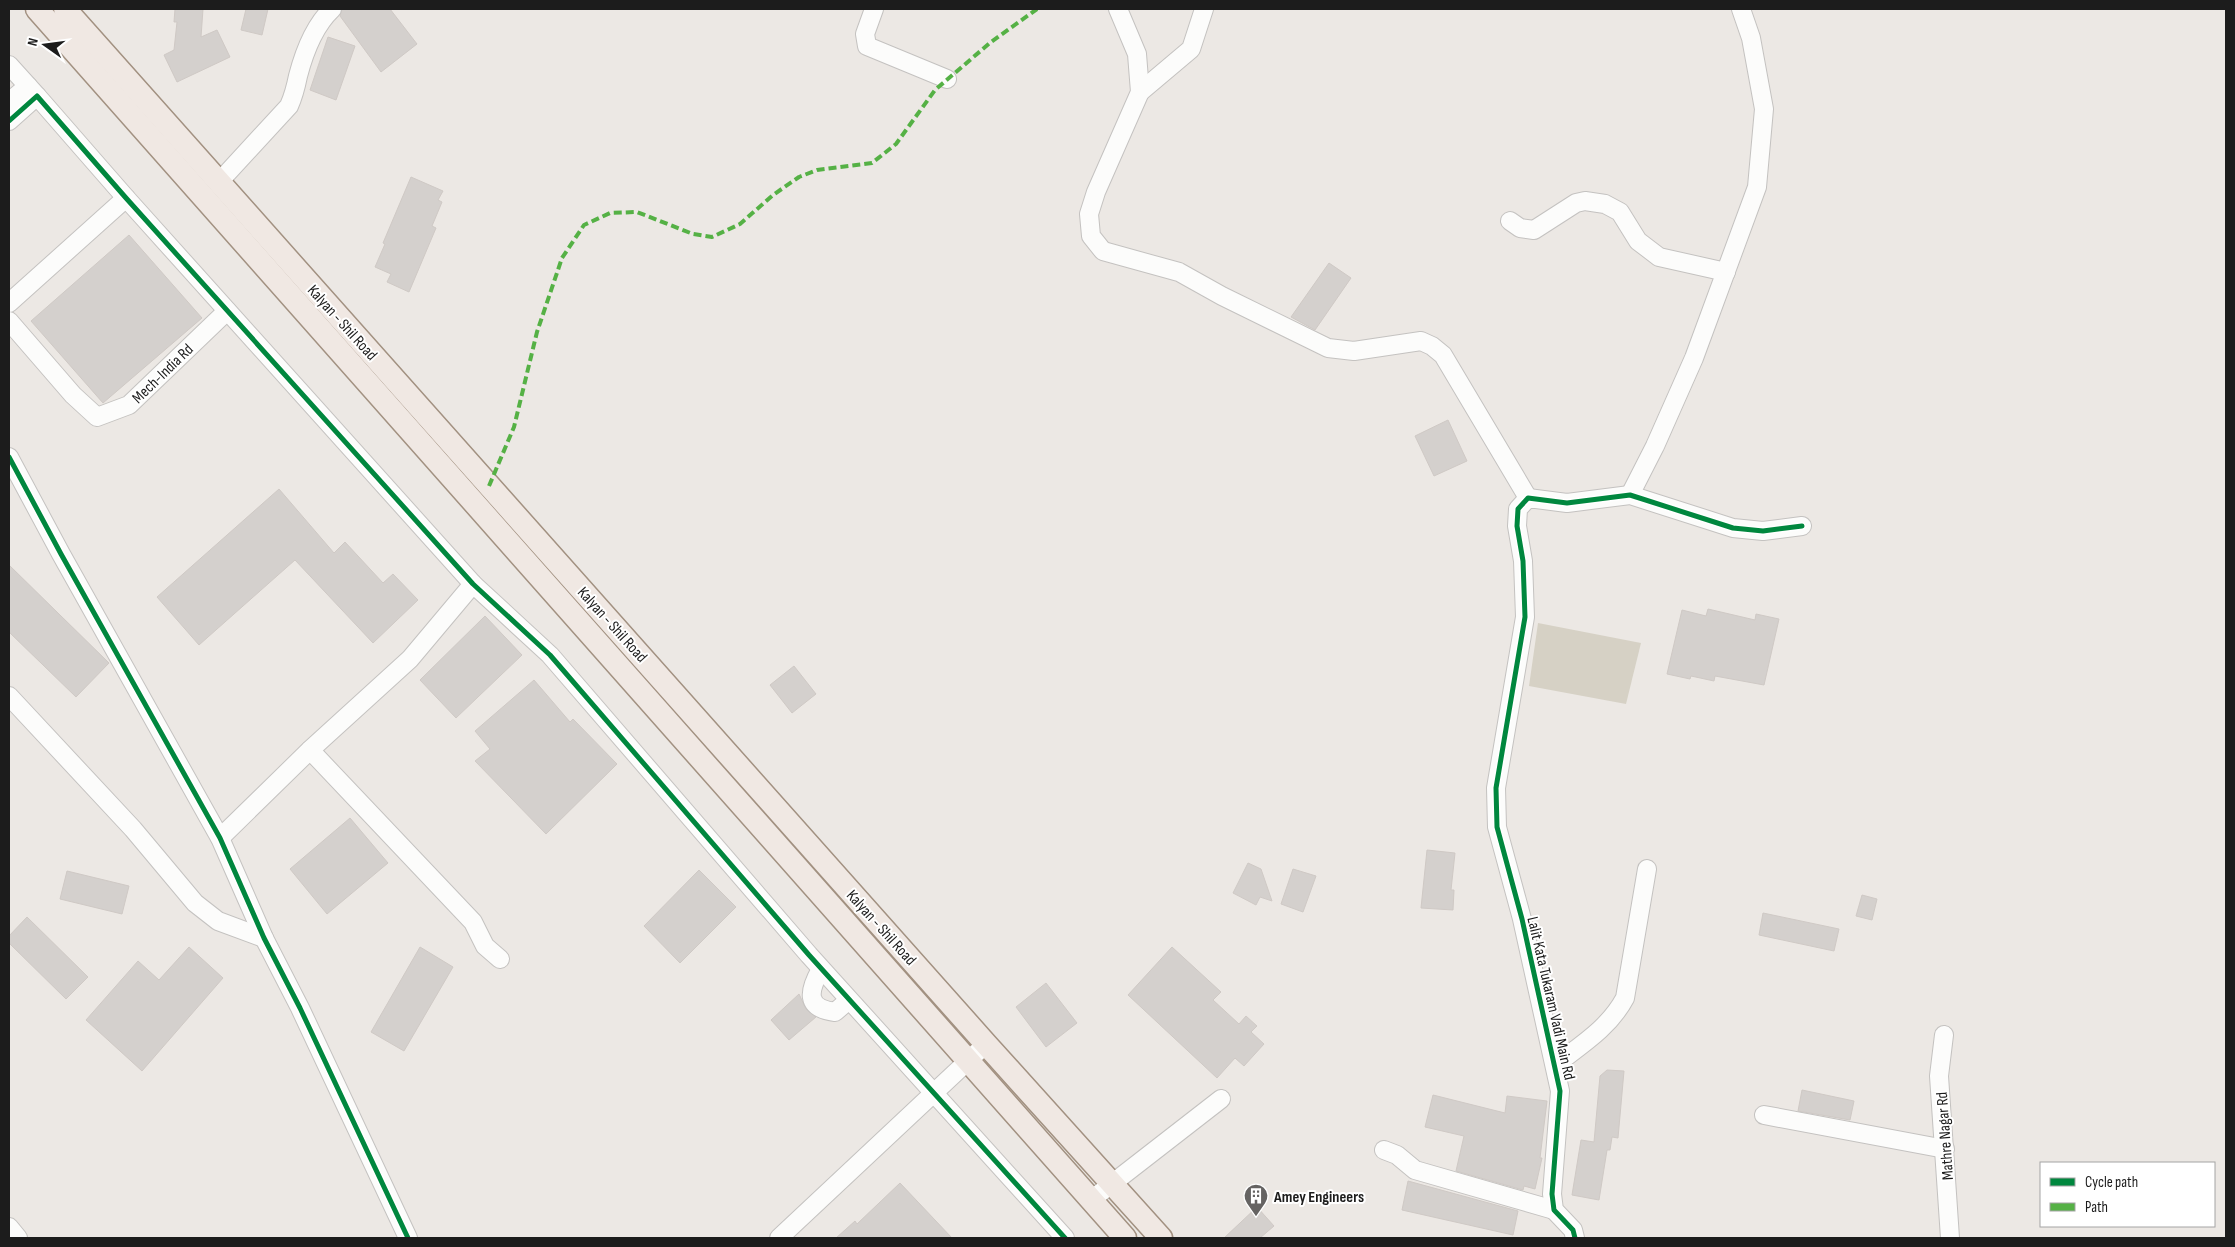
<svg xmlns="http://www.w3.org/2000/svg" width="2235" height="1247" font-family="'Sofia Sans Condensed',sans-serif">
<rect width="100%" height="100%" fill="#ece8e4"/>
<polygon fill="#d6d1c5" points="1538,623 1641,643 1626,704 1529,686"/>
<g fill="#d4d0cd" stroke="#cfc9c5">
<polygon points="175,9 203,9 201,37 217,30 230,57 177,82 164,55 174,50 177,22 174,22"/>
<polygon points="246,9 268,9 262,35 241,30"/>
<polygon points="342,9 390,9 417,44 381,72 340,16"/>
<polygon points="328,37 355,46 336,100 310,90"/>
<polygon points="411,177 443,191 438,200 442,202 432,226 436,228 409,292 387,282 391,274 375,267 385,244 383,243"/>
<polygon points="129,235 202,318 103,403 31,321"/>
<polygon points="1329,263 1351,278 1315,330 1291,317"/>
<polygon points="1448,420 1467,461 1434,476 1415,436"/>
<polygon points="279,489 334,553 345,542 383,583 393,574 418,600 373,643 295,560 199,645 157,597"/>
<polygon points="9,565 109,663 76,697 9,632"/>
<polygon points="1708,609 1755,620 1756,614 1779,619 1764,685 1715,676 1714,681 1691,676 1690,679 1667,674 1682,610 1706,616"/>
<polygon points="485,616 522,655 456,718 420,680"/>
<polygon points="794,666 816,694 792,713 770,685"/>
<polygon points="534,680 570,722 573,719 617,764 546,834 475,761 490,749 475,731"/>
<polygon points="350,818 388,863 327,914 290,869"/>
<polygon points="1427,850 1455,853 1451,890 1454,890 1453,910 1421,908"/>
<polygon points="1248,863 1261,869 1272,901 1260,897 1256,905 1233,893"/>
<polygon points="1293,869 1316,876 1303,912 1281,904"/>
<polygon points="699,870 736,907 680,963 644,926"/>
<polygon points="67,871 129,886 122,914 60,899"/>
<polygon points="1862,895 1877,899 1872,920 1856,916"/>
<polygon points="1763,913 1839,929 1834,951 1759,935"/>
<polygon points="27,917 88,977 66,999 9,943 9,936"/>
<polygon points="189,947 223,978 142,1071 86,1020 138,961 159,980"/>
<polygon points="420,947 453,967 404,1051 371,1032"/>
<polygon points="1172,947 1221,992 1213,1000 1239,1024 1246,1016 1257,1026 1251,1032 1264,1044 1244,1066 1235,1058 1217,1078 1128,995"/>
<polygon points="1046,983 1077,1023 1046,1047 1016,1007"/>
<polygon points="799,994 806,1009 816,1017 789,1040 771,1020"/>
<polygon points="1607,1070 1624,1071 1618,1138 1612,1137 1610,1150 1607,1150 1599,1200 1572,1195 1581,1140 1594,1142 1600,1076"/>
<polygon points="1802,1090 1854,1101 1850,1120 1798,1111"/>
<polygon points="1433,1095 1505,1113 1507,1096 1547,1101 1540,1158 1542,1158 1535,1189 1524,1186 1523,1190 1456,1171 1464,1136 1425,1127"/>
<polygon points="1408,1181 1518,1211 1513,1235 1402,1210"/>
<polygon points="900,1183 952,1238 836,1238 855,1221 857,1224"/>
<polygon points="1257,1207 1274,1226 1260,1238 1224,1238"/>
</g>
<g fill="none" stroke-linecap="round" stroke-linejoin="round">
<defs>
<g id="minor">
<polyline points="874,9 865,34 867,46 947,79"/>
<polyline points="1118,9 1137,54 1140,92 1096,192 1089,214 1091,236 1103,251 1179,272 1222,296 1328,348 1354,351 1421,341 1432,346 1443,355 1528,498"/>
<polyline points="9,65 37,96"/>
<polyline points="1140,92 1191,49 1204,9"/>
<polyline points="9,102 28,86"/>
<polyline points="9,121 37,96 126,198 473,584 550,655 809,955 1065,1238"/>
<path d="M219,182L289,106C294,95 296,86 298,76C304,53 315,25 332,9"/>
<polyline points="1510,221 1520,228 1534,230 1576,203 1585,201 1605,204 1620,212 1638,241 1659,257 1726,272"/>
<polyline points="9,303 126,198"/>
<polyline points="9,321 73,395 97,417 129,405 227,311"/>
<polyline points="9,457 61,554 220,838 264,938 300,1008 408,1238"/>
<polyline points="1630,495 1655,446 1694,358 1757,187 1764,109 1751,38 1741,9"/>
<polyline points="9,696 133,829 195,903 218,921 264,938"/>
<polyline points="310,750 473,922 485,946 500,959"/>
<polyline points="220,838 310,750 410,659 473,584"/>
<path d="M821,969C809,990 804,1008 835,1012L849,1000"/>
<polyline points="1944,1035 1939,1076 1950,1238"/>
<path d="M1555,1065C1581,1045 1609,1028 1625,998L1647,869"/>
<polyline points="1764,1115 1945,1149"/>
<polyline points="1384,1150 1397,1155 1415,1170 1554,1210"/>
<polyline points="1091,1200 1221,1099"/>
<polyline points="9,1227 18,1238"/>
<polyline points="779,1238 986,1044"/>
<polyline points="1575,1238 1573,1230 1554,1210 1552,1194 1560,1091 1522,919 1497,827 1496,788 1525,617 1523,561 1517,526 1518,509 1528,498 1567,503 1630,495 1733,528 1763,531 1802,526"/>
</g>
<g id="major">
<polyline points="37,9 1125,1238"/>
<polyline points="65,9 986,1044 1161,1238"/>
</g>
</defs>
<use href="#minor" stroke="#c4c2c0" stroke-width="20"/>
<use href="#major" stroke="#a29181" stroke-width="25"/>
<use href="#minor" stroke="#fcfcfb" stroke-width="18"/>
<use href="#major" stroke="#f0e8e3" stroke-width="22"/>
<polyline stroke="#55b145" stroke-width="4" stroke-dasharray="8 4" stroke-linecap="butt" points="489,486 514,427 537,332 562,258 584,225 610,213 637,212 693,234 712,237 740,224 773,195 799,177 817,170 872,163 896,144 935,90 991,42 1037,9"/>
<defs>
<g id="cycleway">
<polyline points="9,121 37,96 126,198 473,584 550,655 809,955 1065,1238"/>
<polyline points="9,457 61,554 220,838 264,938 300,1008 408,1238"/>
<polyline points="1575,1238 1573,1230 1554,1210 1552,1194 1560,1091 1522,919 1497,827 1496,788 1525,617 1523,561 1517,526 1518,509 1528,498 1567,503 1630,495 1733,528 1763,531 1802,526"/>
</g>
</defs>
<use href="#cycleway" stroke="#fff" stroke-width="8"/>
<use href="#cycleway" stroke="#00873e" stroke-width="5"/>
</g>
<defs>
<symbol id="building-pin" viewBox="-11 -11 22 30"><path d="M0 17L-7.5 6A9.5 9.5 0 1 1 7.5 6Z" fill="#656362" stroke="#fff"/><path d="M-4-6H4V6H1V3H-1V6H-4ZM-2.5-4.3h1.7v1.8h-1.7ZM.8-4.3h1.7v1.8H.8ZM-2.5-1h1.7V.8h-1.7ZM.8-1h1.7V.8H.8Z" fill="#fff"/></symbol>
</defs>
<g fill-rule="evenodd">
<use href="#building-pin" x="1242" y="1182" width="28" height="38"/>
</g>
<g text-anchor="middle" stroke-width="4" stroke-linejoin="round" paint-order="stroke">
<g font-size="16" fill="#1c1c1c" stroke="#fff">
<text transform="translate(343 322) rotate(48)" y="6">Kalyan - Shil Road</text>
<text transform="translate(162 373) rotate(-44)" y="6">Mech-India Rd</text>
<text transform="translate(613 624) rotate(48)" y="6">Kalyan - Shil Road</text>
<text transform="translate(882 927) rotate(48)" y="6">Kalyan - Shil Road</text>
<text transform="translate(1552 998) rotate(77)" y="6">Lalit Kata Tukaram Vadi Main Rd</text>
<text transform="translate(1944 1136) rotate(-94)" y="6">Mathre Nagar Rd</text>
</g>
<g font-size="16" font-weight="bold" fill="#1c1c1c" stroke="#fff" text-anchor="start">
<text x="1274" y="1202">Amey Engineers</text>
</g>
</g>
<rect width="2235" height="1247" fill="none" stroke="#1c1c1c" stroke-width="20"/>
<rect x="2040" y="1162" width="175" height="65" fill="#ffffff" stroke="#a4a4a4"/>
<rect x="2050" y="1178" width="25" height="8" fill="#00873e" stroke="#a4a4a4"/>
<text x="2085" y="1187" font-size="15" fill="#1c1c1c">Cycle path</text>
<rect x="2050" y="1203" width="25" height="8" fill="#55b145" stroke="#a4a4a4"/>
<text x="2085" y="1212" font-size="15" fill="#1c1c1c">Path</text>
<g transform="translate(45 45) rotate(284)" stroke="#ffffff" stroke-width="4" paint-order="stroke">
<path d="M0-4L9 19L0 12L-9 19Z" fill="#1c1c1c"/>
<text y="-8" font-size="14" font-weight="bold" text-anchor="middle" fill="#1c1c1c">N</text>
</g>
</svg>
